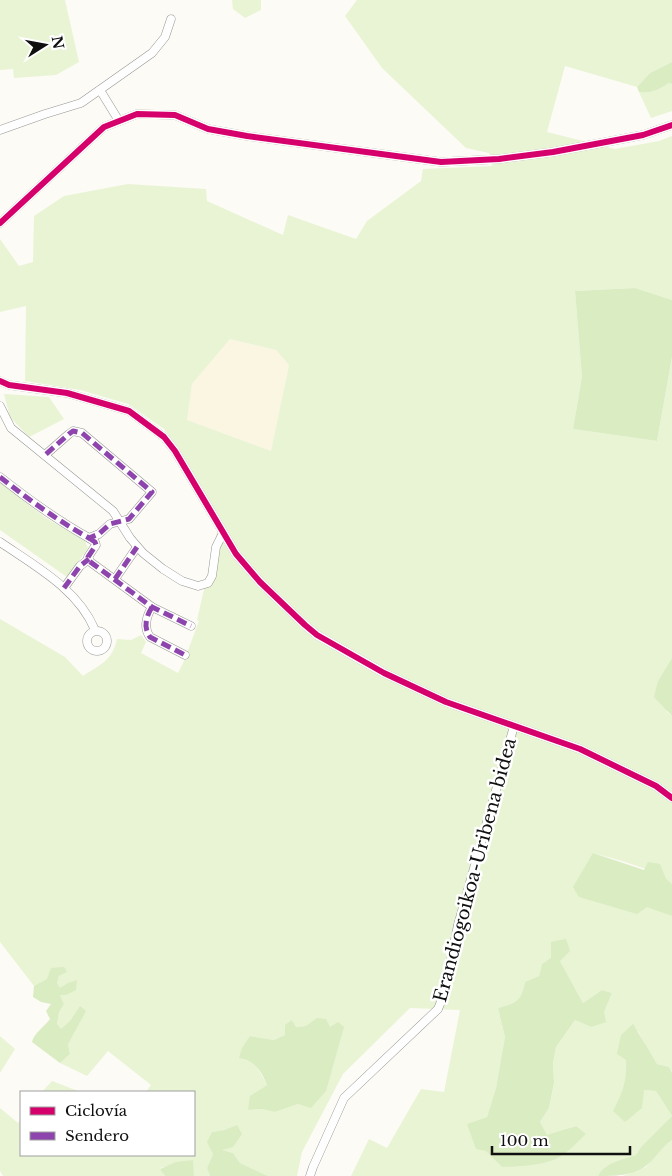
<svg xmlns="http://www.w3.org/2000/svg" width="672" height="1176" font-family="'Libre Baskerville',serif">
<rect width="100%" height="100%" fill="#fcfbf6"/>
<polygon fill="#faf6e1" points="230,339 276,350 289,365 271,451 187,420 192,384"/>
<g fill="#e9f4d4" fill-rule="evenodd">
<polygon points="0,0 65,0 79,62 56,75 14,78 13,69 0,70"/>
<polygon points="232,0 261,0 261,10 245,18 233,9"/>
<path d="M357,0H672V62L650,73L637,87L565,66L547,132L615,149L659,141L672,136V300L635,288L575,291L582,377L573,429L657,441L672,357V658L658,681L667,712L672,716V884C652,867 619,861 594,853L647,906L672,916V1073L669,1067L657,1064L647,1049L638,1031L626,1060V1075L623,1092L644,1090L656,1091L672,1116L641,1147L636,1155C623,1159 604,1163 598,1176H351L369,1139L387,1148L421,1089L444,1092L460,1010L410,1008L343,1074L302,1152L297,1176H268L240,1163L233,1153L221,1150L237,1125L224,1130L212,1132L213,1154L207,1168L210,1176H194L192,1160L160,1168L165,1176H3L0,1171V1108L18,1123L21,1119V1155H194V1092H146L151,1085L108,1051L87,1076L60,1063L70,1054L68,1044L80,1006L70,1021L61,1030L57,1024L59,1012L64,1004L60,995L68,983L60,989L57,983L59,976L67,972L48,979L34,986L0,942V619L65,657L83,676C101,664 112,661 117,639L131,640L141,635L146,642L141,653L178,673L184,661L199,621L197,620L220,519L186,461L164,429L128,404L80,390L25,381L26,306L0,312V239L19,266L33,262L34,216L64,196L128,184L206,189L207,201L283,235L288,215L356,239L367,221L421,181L423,169L492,166L489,153L466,148L382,68L345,16ZM230,339L276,350L289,365L271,451L187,420L192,384ZM552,958L560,961L583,1003L602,990L612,993L604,1012L591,1027L575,1020L556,1047L553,1063L554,1084L549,1108L540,1122L547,1136L575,1126L586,1134L502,1167L471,1133L468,1124L487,1117L496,1088L505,1037L498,1008C516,1003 521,1002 525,982L539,976L542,964ZM292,1020L296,1027L306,1026L330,1027L298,1104L275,1112L262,1109L248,1110L251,1096L267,1085L256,1065L247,1059L250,1036L274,1040L285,1035Z"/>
<path d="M669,83L672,84V111L651,118L639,92C651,94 660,89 669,83Z"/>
<polygon points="4,394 49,397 64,419 29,437 10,417"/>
<polygon points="0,483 46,518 85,541 88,548 67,577 0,530"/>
<polygon points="0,1036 15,1049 0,1073"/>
<polygon points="52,1081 78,1091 80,1092 42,1092"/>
<polygon points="672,1140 672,1176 623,1176 646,1167 661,1148"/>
</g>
<g fill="#daecc1">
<path d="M672,62V84L669,83C660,89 651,94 639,92L637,87L650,73Z"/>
<polygon points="635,288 672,300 672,357 657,441 573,429 582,377 575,291"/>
<polygon points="672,658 672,716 654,697 658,681"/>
<polygon points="593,853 644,870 648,862 660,864 666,879 672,884 672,916 647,907 637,914 579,897 573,887"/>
<path d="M566,939L570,951L560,961L583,1003L602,990L612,993L604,1012L606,1022L591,1027L575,1020L556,1047L553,1063L554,1083L549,1108L540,1122L547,1135L576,1126L586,1134C576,1143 565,1156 553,1160C537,1166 519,1166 502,1167L486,1151L476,1149L467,1124L487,1117L496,1088L505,1037L498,1008C516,1003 521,1002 525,982L539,976L542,964L551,958V942Z"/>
<path d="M64,967L67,972L59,976L57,983L60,988L68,983L77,980L76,990L66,995H60L64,1004L59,1012L57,1024L61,1029L70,1021L80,1006L86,1011L68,1044L70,1054L60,1063L32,1042C34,1033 44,1027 50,1019L46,1011L51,1004L41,1002L33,997L34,986L47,979L51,968Z"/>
<path d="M317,1018L326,1019L330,1027L338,1022L344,1027L326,1091L311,1108L298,1104L275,1112L262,1109L248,1110L250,1096L267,1085C261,1071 255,1060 239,1058L242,1048L250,1036L274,1040L285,1035V1025L292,1020L296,1027L306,1026Z"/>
<path d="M633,1024L657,1064L669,1067L672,1073V1140C659,1149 658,1156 647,1165C634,1176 614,1176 598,1176C604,1163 623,1159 636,1155L641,1147L672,1116L656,1091L644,1090L642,1108L625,1122L613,1111C623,1092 627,1081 626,1060L617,1054L621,1035Z"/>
<polygon points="237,1125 242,1134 233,1147 222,1150 233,1153 240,1163 268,1176 210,1176 207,1168 213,1154 207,1142 212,1132 224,1130"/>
<polygon points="193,1160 194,1176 165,1176 160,1169 176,1162"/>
</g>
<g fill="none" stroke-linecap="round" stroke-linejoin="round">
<defs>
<g id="minor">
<polyline points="100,90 119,121"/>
<polyline points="0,130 45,114 81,103 152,53 165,37 171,19"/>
<polyline points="0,223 104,127 137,114 175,115 208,129 247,136 441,162 499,159 553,152 643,135 672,125"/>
<polyline points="0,381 9,385 67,393 129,411 164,437 175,451 236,554 260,582 305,625 317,635 384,673 446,702 580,749 656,786 672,798"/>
<polyline points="0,406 11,428 113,511 130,538 143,553 163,569 182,581 198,586 208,583 212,576 216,547 223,533"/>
<path d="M0,477C29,500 57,520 89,538L99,534L110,524L129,519L152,492L82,433L73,431L69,434L45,455"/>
<polyline points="89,538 95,542 96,545 88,557 89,561 152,607 191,626"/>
<path d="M0,542C35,566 78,589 95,630"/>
<polyline points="115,579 137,547"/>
<polyline points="64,588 80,566 89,559"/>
<path d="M152,607C146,617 143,627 150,637L185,655"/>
<circle cx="97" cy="641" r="10"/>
<polyline points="310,1176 313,1167 344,1098 438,1009 444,994 458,925 514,726"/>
</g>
</defs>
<use href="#minor" stroke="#969694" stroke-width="9"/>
<use href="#minor" stroke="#fffefe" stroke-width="8"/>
<g stroke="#8e44ad" stroke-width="5" stroke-dasharray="10 5" stroke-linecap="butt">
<path d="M0,477C29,500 57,520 89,538L99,534L110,524L129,519L152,492L82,433L73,431L69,434L45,455"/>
<polyline points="89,538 95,542 96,545 88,557 89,561 152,607 191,626"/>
<polyline points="115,579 137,547"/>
<polyline points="64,588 80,566 89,559"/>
<path d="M152,607C146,617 143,627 150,637L185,655"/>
</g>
<defs>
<g id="cycleway">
<polyline points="0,223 104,127 137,114 175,115 208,129 247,136 441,162 499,159 553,152 643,135 672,125"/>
<polyline points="0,381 9,385 67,393 129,411 164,437 175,451 236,554 260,582 305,625 317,635 384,673 446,702 580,749 656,786 672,798"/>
</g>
</defs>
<use href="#cycleway" stroke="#fff" stroke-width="9"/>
<use href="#cycleway" stroke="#d6006c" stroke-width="6"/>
</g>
<g text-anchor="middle" stroke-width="5" stroke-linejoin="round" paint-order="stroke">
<g font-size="18" fill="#101010" stroke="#fff">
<text transform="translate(475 870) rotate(-75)" y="6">Erandiogoikoa-Uribena bidea</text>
</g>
</g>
<rect x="20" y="1091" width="175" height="65" fill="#ffffff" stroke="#9f9f9f"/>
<rect x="30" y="1107" width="25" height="8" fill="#d6006c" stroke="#9f9f9f"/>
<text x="65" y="1116" font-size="15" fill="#101010">Ciclovía</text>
<rect x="30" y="1132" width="25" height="8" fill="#8e44ad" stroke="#9f9f9f"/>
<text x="65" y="1141" font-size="15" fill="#101010">Sendero</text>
<g transform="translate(45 45) rotate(79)" stroke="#ffffff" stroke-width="4" paint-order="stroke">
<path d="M0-4L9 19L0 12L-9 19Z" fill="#101010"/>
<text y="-8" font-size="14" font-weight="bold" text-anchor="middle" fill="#101010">N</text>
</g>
<path d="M492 1146v8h138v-8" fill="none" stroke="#101010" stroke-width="2.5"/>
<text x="500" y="1146" font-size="15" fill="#101010" stroke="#ffffff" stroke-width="4" paint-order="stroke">100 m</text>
</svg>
